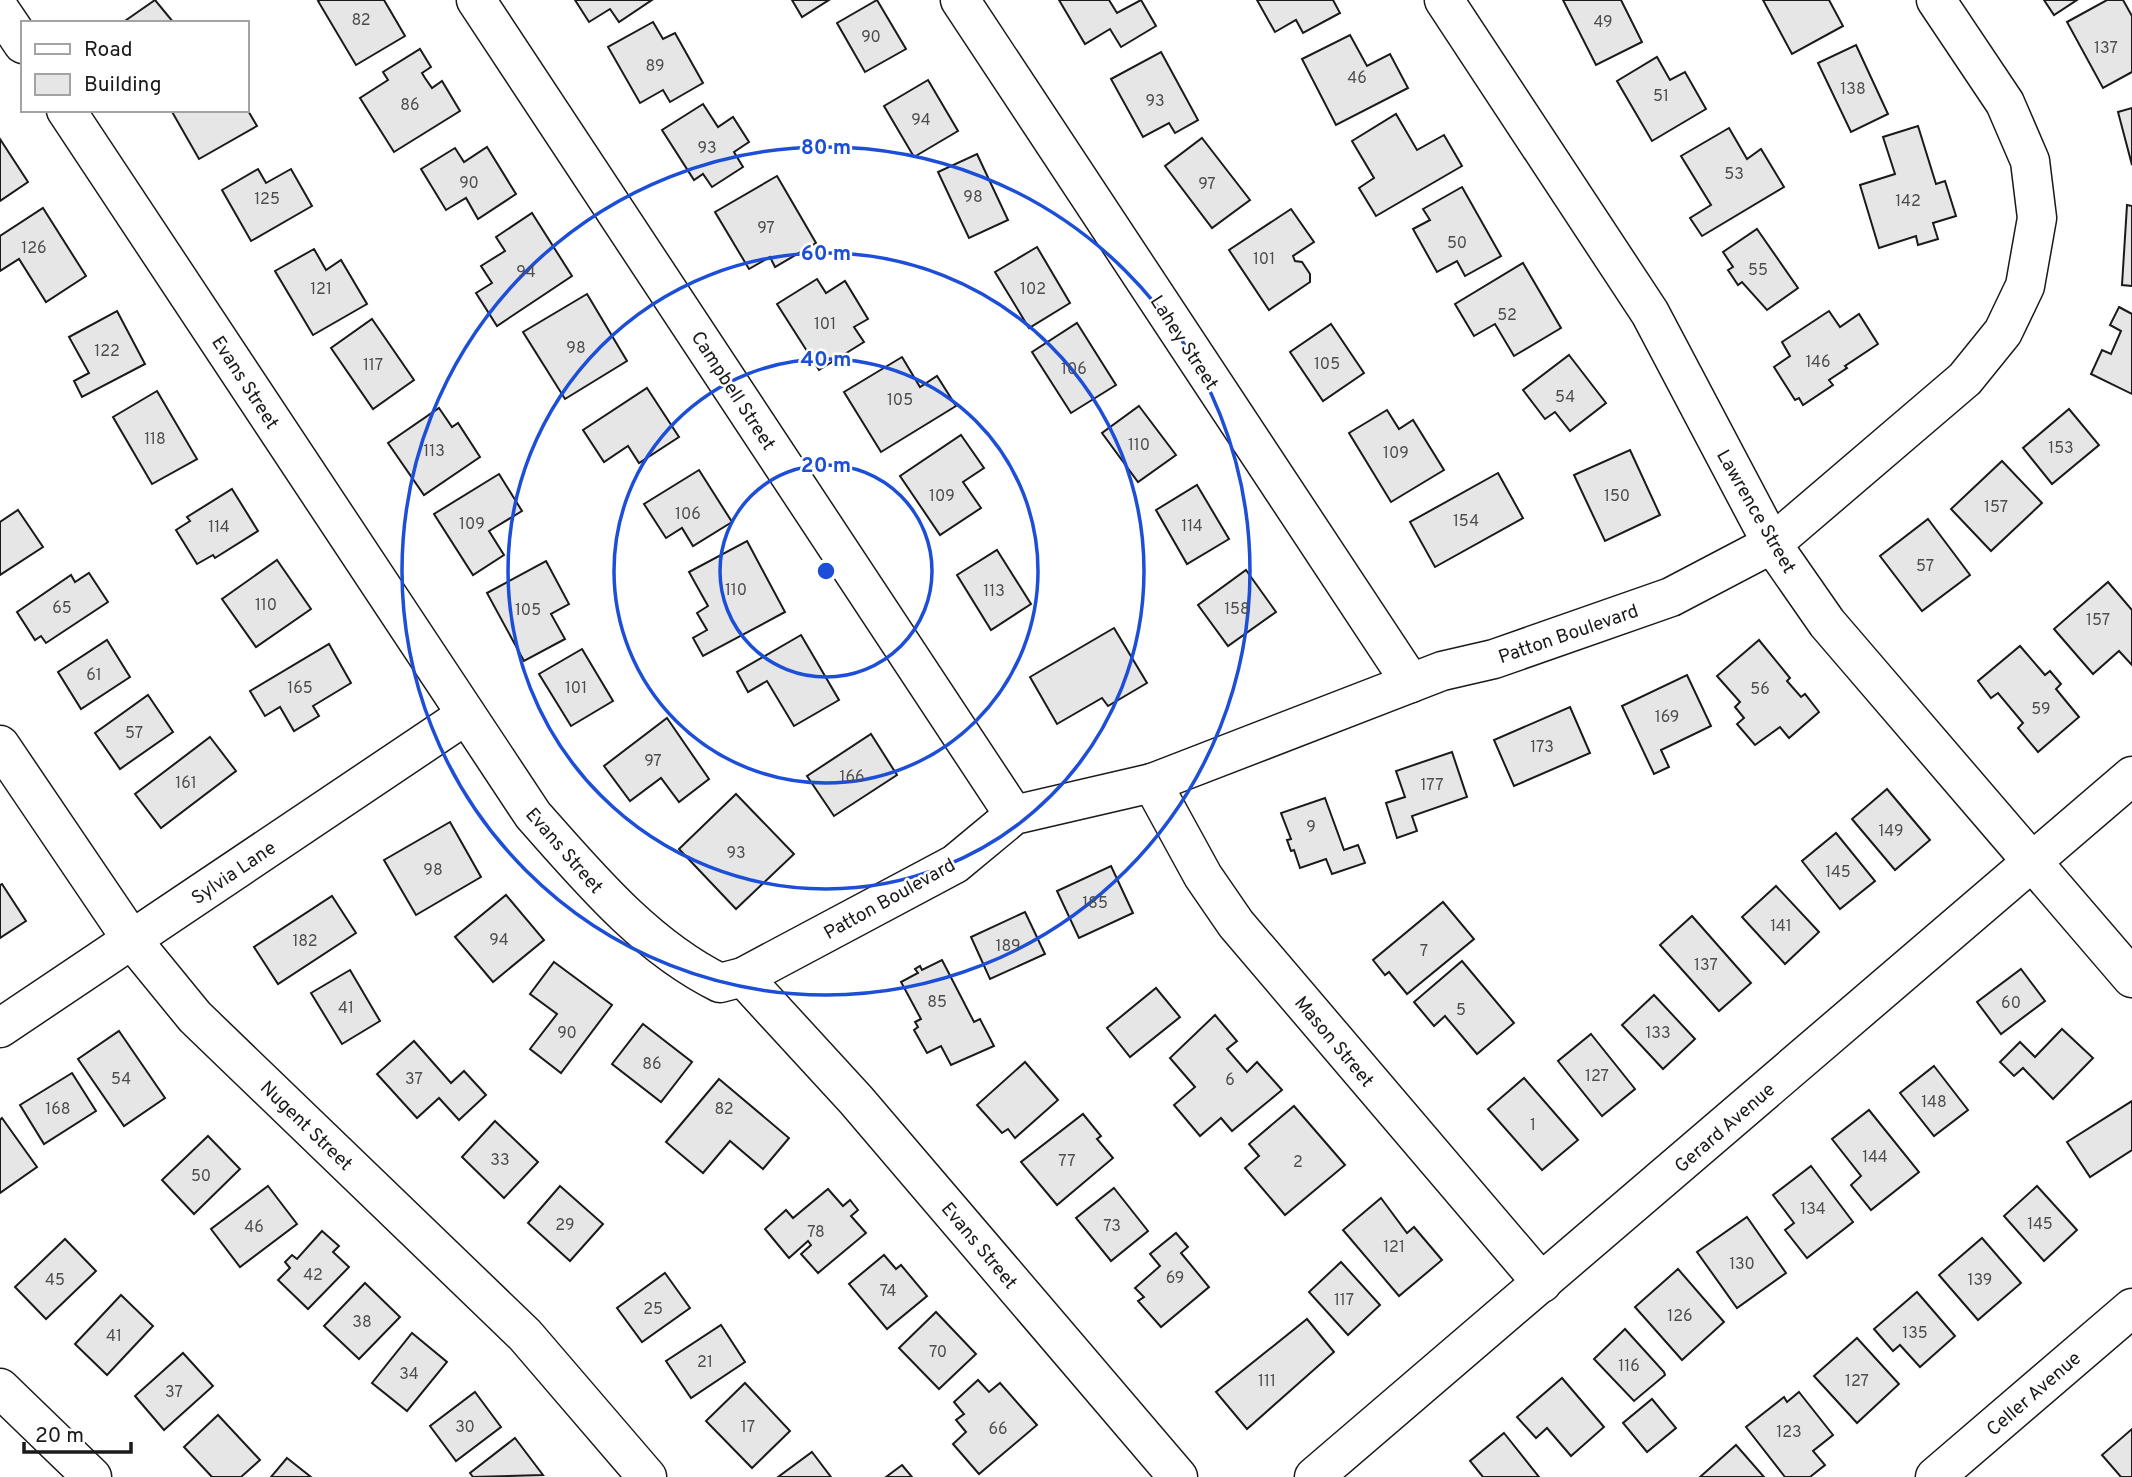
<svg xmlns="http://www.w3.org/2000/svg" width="2132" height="1477" font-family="Overpass,sans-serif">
<rect width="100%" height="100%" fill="#fff"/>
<g fill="#e6e6e6" stroke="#1a1a1a" stroke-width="2">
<polygon points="155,0 174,23 122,23"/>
<polygon points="320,0 384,0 405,36 356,65 318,1"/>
<polygon points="575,0 652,0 619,22 610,9 589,22"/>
<polygon points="792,0 829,0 802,17"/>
<polygon points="877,0 906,49 865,72 837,23"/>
<polygon points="1059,0 1109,0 1117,13 1141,0 1156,26 1121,47 1110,29 1085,44"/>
<polygon points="1257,0 1333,0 1340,13 1303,33 1296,20 1275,32"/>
<polygon points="1563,0 1621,0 1642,42 1596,65"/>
<polygon points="1763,0 1829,0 1843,26 1792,54"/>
<polygon points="2044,0 2077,0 2054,15"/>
<polygon points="2107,0 2123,0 2132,16 2132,72 2103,88 2067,22"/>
<polygon points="653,22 663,39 675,33 703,83 670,102 663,90 640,103 608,47"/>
<polygon points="1350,35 1367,66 1390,54 1408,88 1336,125 1302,59"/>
<polygon points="1856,45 1888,114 1851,132 1818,63"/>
<polygon points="420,49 431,67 422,73 425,78 432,88 442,81 460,111 394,152 360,98 388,80 383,72"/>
<polygon points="1161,52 1198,120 1175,133 1169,123 1143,137 1111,79"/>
<polygon points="1657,57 1670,80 1685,72 1706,109 1652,141 1617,81"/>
<polygon points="928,80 958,131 914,157 884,106"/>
<polygon points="703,104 718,127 733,117 749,142 734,152 743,167 712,187 703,174 694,180 662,130"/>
<polygon points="2132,108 2132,165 2118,112"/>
<polygon points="247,109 257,126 199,159 171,110"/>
<polygon points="1396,114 1417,150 1444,135 1462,166 1376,216 1359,188 1374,178 1352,141"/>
<polygon points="1918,126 1936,184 1945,181 1956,216 1933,223 1938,239 1918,245 1916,236 1879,248 1860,185 1895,174 1883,137"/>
<polygon points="1729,128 1747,159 1761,149 1784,187 1702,236 1690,218 1711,205 1681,156"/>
<polygon points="1202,138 1250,200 1212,228 1165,166"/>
<polygon points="0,139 28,182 0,201"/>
<polygon points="487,147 516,194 478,219 466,198 446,210 421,169 455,148 464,162"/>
<polygon points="977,154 1008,220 969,238 938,172"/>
<polygon points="258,169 266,183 291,169 312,206 251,241 222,190"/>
<polygon points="777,176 816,243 775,267 770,257 749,269 715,212"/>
<polygon points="1462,187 1501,256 1465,276 1457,261 1437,272 1413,229 1430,220 1423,209"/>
<polygon points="2127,205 2132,206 2132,286 2122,285"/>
<polygon points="43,208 86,276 46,302 19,259 0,271 0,236"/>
<polygon points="1291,209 1314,242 1293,256 1295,261 1302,262 1310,274 1310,282 1269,310 1229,250"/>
<polygon points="532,213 572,276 497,326 476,293 492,283 481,266 505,251 496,237"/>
<polygon points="1757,229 1798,288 1767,310 1742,282 1738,285 1728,270 1733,267 1723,252"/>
<polygon points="1037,247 1070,303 1029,328 995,272"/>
<polygon points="314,249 326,270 341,260 367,304 313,335 275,271"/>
<polygon points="1523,263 1561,328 1514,356 1495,324 1474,336 1455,304"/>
<polygon points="817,279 826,293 845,281 868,319 854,327 864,342 819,370 777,304"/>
<polygon points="587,294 627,361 565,399 523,332"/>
<polygon points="2119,307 2132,314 2132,394 2091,374 2102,350 2111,354 2121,331 2110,325"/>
<polygon points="117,311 145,364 82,397 74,381 89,373 69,337"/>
<polygon points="1829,311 1840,327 1859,314 1878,344 1845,366 1847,368 1829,380 1833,385 1803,405 1799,398 1795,400 1774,367 1790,356 1782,342"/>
<polygon points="372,319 414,380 373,409 331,348"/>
<polygon points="1077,323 1116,385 1071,413 1032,352"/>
<polygon points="1331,324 1364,373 1323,401 1290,352"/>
<polygon points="1569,355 1606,403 1570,431 1555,412 1545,419 1523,390"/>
<polygon points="902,357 920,387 937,376 956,406 881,452 844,392"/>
<polygon points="647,388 679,437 639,463 628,446 604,462 583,430"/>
<polygon points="157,391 197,459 152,484 113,417"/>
<polygon points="1139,406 1176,455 1138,482 1102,433"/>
<polygon points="439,408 452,427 458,423 480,457 424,495 388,443"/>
<polygon points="2069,409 2099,445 2052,484 2023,448"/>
<polygon points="1387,410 1399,429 1413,420 1444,470 1391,502 1349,433"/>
<polygon points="961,435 984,468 963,482 981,508 940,535 900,476"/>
<polygon points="1630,450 1660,515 1605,541 1574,475"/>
<polygon points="2002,461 2042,503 1991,551 1951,509"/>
<polygon points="699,470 732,522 693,546 682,528 666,538 644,504"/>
<polygon points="1498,473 1523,518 1435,567 1410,522"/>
<polygon points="499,474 522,511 489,531 504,555 473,575 434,514"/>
<polygon points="1197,485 1229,539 1187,564 1156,510"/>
<polygon points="232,489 258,531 215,558 213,555 197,564 176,530 190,521 187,517"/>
<polygon points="18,510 43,547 0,575 0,522"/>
<polygon points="1928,519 1970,575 1922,611 1880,556"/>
<polygon points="747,541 785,612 703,656 693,638 707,630 697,613 708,606 689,572"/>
<polygon points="997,550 1031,604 991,630 957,575"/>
<polygon points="277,560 311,609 256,647 222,599"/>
<polygon points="546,561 569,604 551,614 565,639 524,661 487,593"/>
<polygon points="1246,570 1276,612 1228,646 1198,605"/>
<polygon points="89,573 108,602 46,643 41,636 35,640 17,612 71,575 75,582"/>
<polygon points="2108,582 2132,610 2132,665 2119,651 2093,674 2054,629"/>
<polygon points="1114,628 1147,683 1108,706 1102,698 1057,724 1030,677"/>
<polygon points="801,635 839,700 794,726 767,681 748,692 737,672"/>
<polygon points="107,640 130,677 81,709 58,672"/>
<polygon points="1759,640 1790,678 1787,681 1801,697 1805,694 1819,712 1789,738 1780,727 1755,745 1737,724 1744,718 1735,707 1740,702 1717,676"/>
<polygon points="329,644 351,683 313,706 319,716 294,731 280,707 265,716 250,691"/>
<polygon points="2020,646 2045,675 2050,671 2061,684 2056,689 2079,717 2038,752 2018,728 2023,723 1998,693 1991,698 1978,681"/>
<polygon points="582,649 613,701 571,726 539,674"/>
<polygon points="1687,675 1711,726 1661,750 1669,767 1654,774 1622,706"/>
<polygon points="148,695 173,732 120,769 95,733"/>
<polygon points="1570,707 1590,753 1514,786 1494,740"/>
<polygon points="667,718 709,779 679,802 661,778 630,801 604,766"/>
<polygon points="871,734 897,775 834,816 807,776"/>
<polygon points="210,737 236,771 161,828 135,794"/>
<polygon points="1452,752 1467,797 1412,816 1417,831 1397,838 1386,803 1405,797 1396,771"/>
<polygon points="1887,789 1930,840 1895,870 1852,819"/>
<polygon points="736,794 794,854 736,909 679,849"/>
<polygon points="1325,798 1344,850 1358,845 1365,863 1332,874 1326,859 1300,868 1294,850 1291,851 1287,840 1291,839 1281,813"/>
<polygon points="450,822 481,877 416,915 384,860"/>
<polygon points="1836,833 1875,881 1840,909 1802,861"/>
<polygon points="1111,866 1133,913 1079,938 1057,891"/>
<polygon points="2,884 26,921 0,938 0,885"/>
<polygon points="1776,886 1819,932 1785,964 1742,917"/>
<polygon points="506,895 544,940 493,982 455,937"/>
<polygon points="332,896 356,933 278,984 254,947"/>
<polygon points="1443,902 1474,939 1407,994 1389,972 1385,975 1373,960"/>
<polygon points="1025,912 1045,954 990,979 971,937"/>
<polygon points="1692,916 1751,983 1719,1011 1660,945"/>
<polygon points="942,960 974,1022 980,1019 994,1046 951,1065 941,1046 927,1053 914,1030 918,1027 915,1022 921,1019 901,982 918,973 915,969 920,966 922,970"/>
<polygon points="1462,961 1514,1023 1477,1054 1445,1016 1434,1026 1414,1002"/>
<polygon points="554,962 612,1005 561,1073 530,1049 557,1014 530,994"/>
<polygon points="2021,969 2045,1001 2001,1034 1977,1002"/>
<polygon points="350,970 380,1021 342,1044 311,993"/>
<polygon points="1156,988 1180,1017 1130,1057 1107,1028"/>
<polygon points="1654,995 1695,1039 1663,1069 1622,1025"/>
<polygon points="1215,1015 1237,1041 1227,1049 1247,1072 1257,1062 1282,1090 1232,1131 1221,1118 1200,1136 1174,1105 1195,1087 1170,1058"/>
<polygon points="643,1024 692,1062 661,1102 612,1064"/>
<polygon points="2062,1029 2093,1058 2053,1099 2023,1068 2014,1076 2000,1062 2020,1042 2035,1057"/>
<polygon points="119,1031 165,1098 124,1126 78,1059"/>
<polygon points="1591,1034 1635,1089 1602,1116 1558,1061"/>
<polygon points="414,1041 451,1083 464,1071 486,1095 459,1120 439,1098 417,1118 377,1074"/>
<polygon points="1025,1062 1058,1100 1015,1138 1008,1129 1002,1133 977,1105"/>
<polygon points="1934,1066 1968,1110 1934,1136 1900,1093"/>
<polygon points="72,1073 96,1111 44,1144 20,1105"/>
<polygon points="1524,1078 1578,1140 1542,1170 1488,1109"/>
<polygon points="719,1079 789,1138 763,1169 730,1141 703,1173 666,1142"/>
<polygon points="2132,1101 2132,1150 2090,1177 2067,1142"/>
<polygon points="1294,1106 1345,1165 1285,1215 1245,1168 1259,1156 1249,1144"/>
<polygon points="1869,1110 1919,1172 1871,1210 1851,1185 1861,1176 1832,1139"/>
<polygon points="1083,1114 1101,1136 1097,1139 1113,1158 1057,1205 1021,1162"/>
<polygon points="2,1118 37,1167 0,1193 0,1120"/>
<polygon points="495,1121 538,1162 504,1198 462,1157"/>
<polygon points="208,1136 240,1169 194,1214 162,1180"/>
<polygon points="1811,1166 1853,1222 1807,1258 1785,1230 1794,1223 1773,1195"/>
<polygon points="268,1186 297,1224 240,1267 211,1229"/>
<polygon points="560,1186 603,1224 570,1261 528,1223"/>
<polygon points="2037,1186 2077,1230 2044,1261 2004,1216"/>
<polygon points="1114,1188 1148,1231 1111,1261 1076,1218"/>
<polygon points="828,1189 843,1206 850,1200 858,1210 851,1216 866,1233 818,1273 801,1254 811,1245 808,1241 789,1258 765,1229 786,1210 793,1218"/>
<polygon points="1381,1198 1407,1233 1414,1227 1442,1260 1399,1296 1343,1230"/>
<polygon points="1747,1217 1786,1273 1737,1308 1697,1252"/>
<polygon points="322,1231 339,1246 333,1252 349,1267 308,1309 278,1280 290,1268 285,1262 292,1255 297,1259"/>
<polygon points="1176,1233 1188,1247 1181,1253 1209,1287 1161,1327 1138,1301 1144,1297 1135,1288 1160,1266 1150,1254"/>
<polygon points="1982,1238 2021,1283 1978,1320 1939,1275"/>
<polygon points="65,1239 96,1271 46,1319 15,1287"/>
<polygon points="884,1255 896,1269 901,1265 927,1296 887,1329 849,1284"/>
<polygon points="1341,1262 1380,1305 1348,1335 1309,1292"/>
<polygon points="1678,1269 1724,1322 1682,1360 1635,1307"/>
<polygon points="665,1273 690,1308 642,1342 617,1308"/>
<polygon points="365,1283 400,1317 359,1359 324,1326"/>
<polygon points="1917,1292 1955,1336 1920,1367 1900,1345 1893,1351 1874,1329"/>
<polygon points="121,1295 153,1326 107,1375 75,1344"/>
<polygon points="936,1312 976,1354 939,1389 899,1348"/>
<polygon points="1307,1319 1334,1352 1247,1429 1216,1392"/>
<polygon points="721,1325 745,1362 691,1398 666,1361"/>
<polygon points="1625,1329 1664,1372 1665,1375 1634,1401 1594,1359"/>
<polygon points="412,1333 447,1362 407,1411 372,1383"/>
<polygon points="1857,1338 1899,1384 1857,1423 1814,1376"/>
<polygon points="183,1353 213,1386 164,1430 135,1396"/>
<polygon points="1562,1378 1604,1427 1571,1456 1547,1428 1536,1438 1517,1417"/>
<polygon points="978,1380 989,1392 1000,1383 1037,1425 979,1474 953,1444 966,1432 956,1420 964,1414 954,1402"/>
<polygon points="745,1383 790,1431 752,1468 706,1421"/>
<polygon points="475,1392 501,1427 456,1461 430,1426"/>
<polygon points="1799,1392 1833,1435 1813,1451 1825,1465 1810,1477 1785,1477 1746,1427 1784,1397 1787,1402"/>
<polygon points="1652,1399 1676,1428 1647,1452 1623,1423"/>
<polygon points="218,1415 260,1460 241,1477 212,1477 184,1447"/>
<polygon points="2132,1429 2132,1477 2121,1477 2102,1455"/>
<polygon points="1504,1433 1539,1477 1483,1477 1470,1461"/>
<polygon points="515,1438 543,1475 473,1477 470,1473"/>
<polygon points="1736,1445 1764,1477 1700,1477"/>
<polygon points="812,1452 831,1477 778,1477"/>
<polygon points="287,1458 311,1477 271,1477"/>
<polygon points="902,1465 912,1477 886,1477"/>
</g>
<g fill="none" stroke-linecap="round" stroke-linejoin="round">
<defs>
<g id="minor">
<polyline points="476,0 1014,815"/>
<polyline points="960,0 1411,683"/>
<polyline points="1444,0 1650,313 1772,544 1827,623 2132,978"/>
<polyline points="0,10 23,44"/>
<path d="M66,110L533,815C588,877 645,946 720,983L743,977L955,864L1014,815L1152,783L1442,671L1494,659L1671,597L1772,544L1965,379L2003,332L2025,286L2037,218L2030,161L2005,103L1936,0"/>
<polyline points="0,745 132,940 195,1017 525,1335 647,1477"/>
<polyline points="1152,783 1203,876 1236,924 1542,1283"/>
<polyline points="743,977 856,1100 1178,1477"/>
<polyline points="0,1028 466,715"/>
<polyline points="0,1388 92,1477"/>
<polyline points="1314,1477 2132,776"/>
<polyline points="1935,1477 2132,1308"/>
</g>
</defs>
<use href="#minor" stroke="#1a1a1a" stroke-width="41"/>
<use href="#minor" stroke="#fff" stroke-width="38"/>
</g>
<g fill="none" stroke="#1d4ed8" stroke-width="3.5">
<circle cx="826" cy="571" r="106"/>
<circle cx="826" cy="571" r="212"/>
<circle cx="826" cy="571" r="318"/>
<circle cx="826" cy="571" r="424"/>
</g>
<g text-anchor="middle" stroke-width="5" stroke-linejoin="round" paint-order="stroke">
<g font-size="16" fill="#4d4d4d">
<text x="361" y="25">82</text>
<text x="1603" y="27">49</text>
<text x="871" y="42">90</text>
<text x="2106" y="53">137</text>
<text x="655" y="71">89</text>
<text x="1357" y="83">46</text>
<text x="1853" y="94">138</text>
<text x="1661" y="101">51</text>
<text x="1155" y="106">93</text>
<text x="410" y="110">86</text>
<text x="921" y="125">94</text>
<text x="707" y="153">93</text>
<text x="1734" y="179">53</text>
<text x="469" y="188">90</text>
<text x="1207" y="189">97</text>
<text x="973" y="202">98</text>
<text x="267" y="204">125</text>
<text x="1908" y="206">142</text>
<text x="766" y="233">97</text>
<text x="1457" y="248">50</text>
<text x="34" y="253">126</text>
<text x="1264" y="264">101</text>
<text x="1758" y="275">55</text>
<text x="526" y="277">94</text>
<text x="321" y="294">121</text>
<text x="1033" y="294">102</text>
<text x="1507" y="320">52</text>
<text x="825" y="329">101</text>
<text x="576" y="353">98</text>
<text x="107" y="356">122</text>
<text x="1818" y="367">146</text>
<text x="1327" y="369">105</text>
<text x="373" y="370">117</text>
<text x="1074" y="374">106</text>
<text x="1565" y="402">54</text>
<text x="900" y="405">105</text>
<text x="155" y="444">118</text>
<text x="1139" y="450">110</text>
<text x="2061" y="453">153</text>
<text x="434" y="456">113</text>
<text x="1396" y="458">109</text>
<text x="942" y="501">109</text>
<text x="1617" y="501">150</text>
<text x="1996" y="512">157</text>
<text x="688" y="519">106</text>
<text x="1466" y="526">154</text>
<text x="472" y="529">109</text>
<text x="1192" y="531">114</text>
<text x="219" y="532">114</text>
<text x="1925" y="571">57</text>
<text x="736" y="595">110</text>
<text x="994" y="596">113</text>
<text x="266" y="610">110</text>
<text x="62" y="613">65</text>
<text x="1237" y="614">158</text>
<text x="528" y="615">105</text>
<text x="2098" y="625">157</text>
<text x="94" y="680">61</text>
<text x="300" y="693">165</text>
<text x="576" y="693">101</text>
<text x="1760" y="694">56</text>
<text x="2041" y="714">59</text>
<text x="1667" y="722">169</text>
<text x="134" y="738">57</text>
<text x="1542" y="752">173</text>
<text x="653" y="766">97</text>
<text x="852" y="782">166</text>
<text x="186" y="788">161</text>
<text x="1432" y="790">177</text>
<text x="1311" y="832">9</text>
<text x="1891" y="836">149</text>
<text x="736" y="858">93</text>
<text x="433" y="875">98</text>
<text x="1838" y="877">145</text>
<text x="1095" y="908">185</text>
<text x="1781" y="931">141</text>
<text x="499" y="945">94</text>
<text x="305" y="946">182</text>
<text x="1008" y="951">189</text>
<text x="1424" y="956">7</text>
<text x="1706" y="970">137</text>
<text x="937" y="1007">85</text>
<text x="2011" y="1008">60</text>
<text x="346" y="1013">41</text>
<text x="1461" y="1015">5</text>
<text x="567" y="1038">90</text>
<text x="1658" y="1038">133</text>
<text x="652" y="1069">86</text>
<text x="1597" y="1081">127</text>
<text x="121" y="1084">54</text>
<text x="414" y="1084">37</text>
<text x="1230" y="1085">6</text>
<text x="1934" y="1107">148</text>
<text x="58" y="1114">168</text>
<text x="724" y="1114">82</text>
<text x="1533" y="1130">1</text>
<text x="1875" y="1162">144</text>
<text x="500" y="1165">33</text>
<text x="1067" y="1166">77</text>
<text x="1298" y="1167">2</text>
<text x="201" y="1181">50</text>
<text x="1813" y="1214">134</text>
<text x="2040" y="1229">145</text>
<text x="565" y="1230">29</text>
<text x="1112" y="1231">73</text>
<text x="254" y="1232">46</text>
<text x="816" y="1237">78</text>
<text x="1394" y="1252">121</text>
<text x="1742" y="1269">130</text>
<text x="313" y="1280">42</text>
<text x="1175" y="1283">69</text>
<text x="55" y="1285">45</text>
<text x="1980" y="1285">139</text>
<text x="888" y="1296">74</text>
<text x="1344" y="1305">117</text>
<text x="653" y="1314">25</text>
<text x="1680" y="1321">126</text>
<text x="362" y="1327">38</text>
<text x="1915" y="1338">135</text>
<text x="114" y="1341">41</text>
<text x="938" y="1357">70</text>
<text x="705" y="1367">21</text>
<text x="1629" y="1371">116</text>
<text x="409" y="1379">34</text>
<text x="1267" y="1386">111</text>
<text x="1857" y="1386">127</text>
<text x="174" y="1397">37</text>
<text x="465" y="1432">30</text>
<text x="748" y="1432">17</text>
<text x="998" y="1434">66</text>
<text x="1789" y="1437">123</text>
</g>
<g font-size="19" fill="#1a1a1a" stroke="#fff">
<text transform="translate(1185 342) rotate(57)" y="7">Lahey Street</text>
<text transform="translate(246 382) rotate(57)" y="7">Evans Street</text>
<text transform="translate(734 390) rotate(57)" y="7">Campbell Street</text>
<text transform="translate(1757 511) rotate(60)" y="7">Lawrence Street</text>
<text transform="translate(1568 633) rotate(-19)" y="7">Patton Boulevard</text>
<text transform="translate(565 850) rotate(49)" y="7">Evans Street</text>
<text transform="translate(233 872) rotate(-34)" y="7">Sylvia Lane</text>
<text transform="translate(889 898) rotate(-29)" y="7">Patton Boulevard</text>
<text transform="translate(1335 1041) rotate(50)" y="7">Mason Street</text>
<text transform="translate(307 1125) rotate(44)" y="7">Nugent Street</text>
<text transform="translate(1724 1127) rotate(-41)" y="7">Gerard Avenue</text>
<text transform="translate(980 1245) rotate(50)" y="7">Evans Street</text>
<text transform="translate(2033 1393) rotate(-41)" y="7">Celler Avenue</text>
</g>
</g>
<circle cx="826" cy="571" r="10" fill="#1d4ed8" stroke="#fff" stroke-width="3.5"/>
<g font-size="21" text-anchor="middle" font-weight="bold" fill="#1d4ed8" stroke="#fff" stroke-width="5" stroke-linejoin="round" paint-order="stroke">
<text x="826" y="154">80 m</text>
<text x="826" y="260">60 m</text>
<text x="826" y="366">40 m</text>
<text x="826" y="472">20 m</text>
</g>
<rect x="21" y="21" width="228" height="91" fill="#ffffff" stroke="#a3a3a3" stroke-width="2"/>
<rect x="35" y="44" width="35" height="10" fill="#ffffff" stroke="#a3a3a3" stroke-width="2"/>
<text x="84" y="56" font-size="21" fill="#1a1a1a">Road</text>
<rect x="35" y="74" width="35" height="21" fill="#e6e6e6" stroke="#a3a3a3" stroke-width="2"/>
<text x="84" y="91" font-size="21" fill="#1a1a1a">Building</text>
<path d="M24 1442v10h107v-10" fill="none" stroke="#1a1a1a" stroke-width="3.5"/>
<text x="35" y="1442" font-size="21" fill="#1a1a1a" stroke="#ffffff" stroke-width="5" paint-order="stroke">20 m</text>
</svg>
